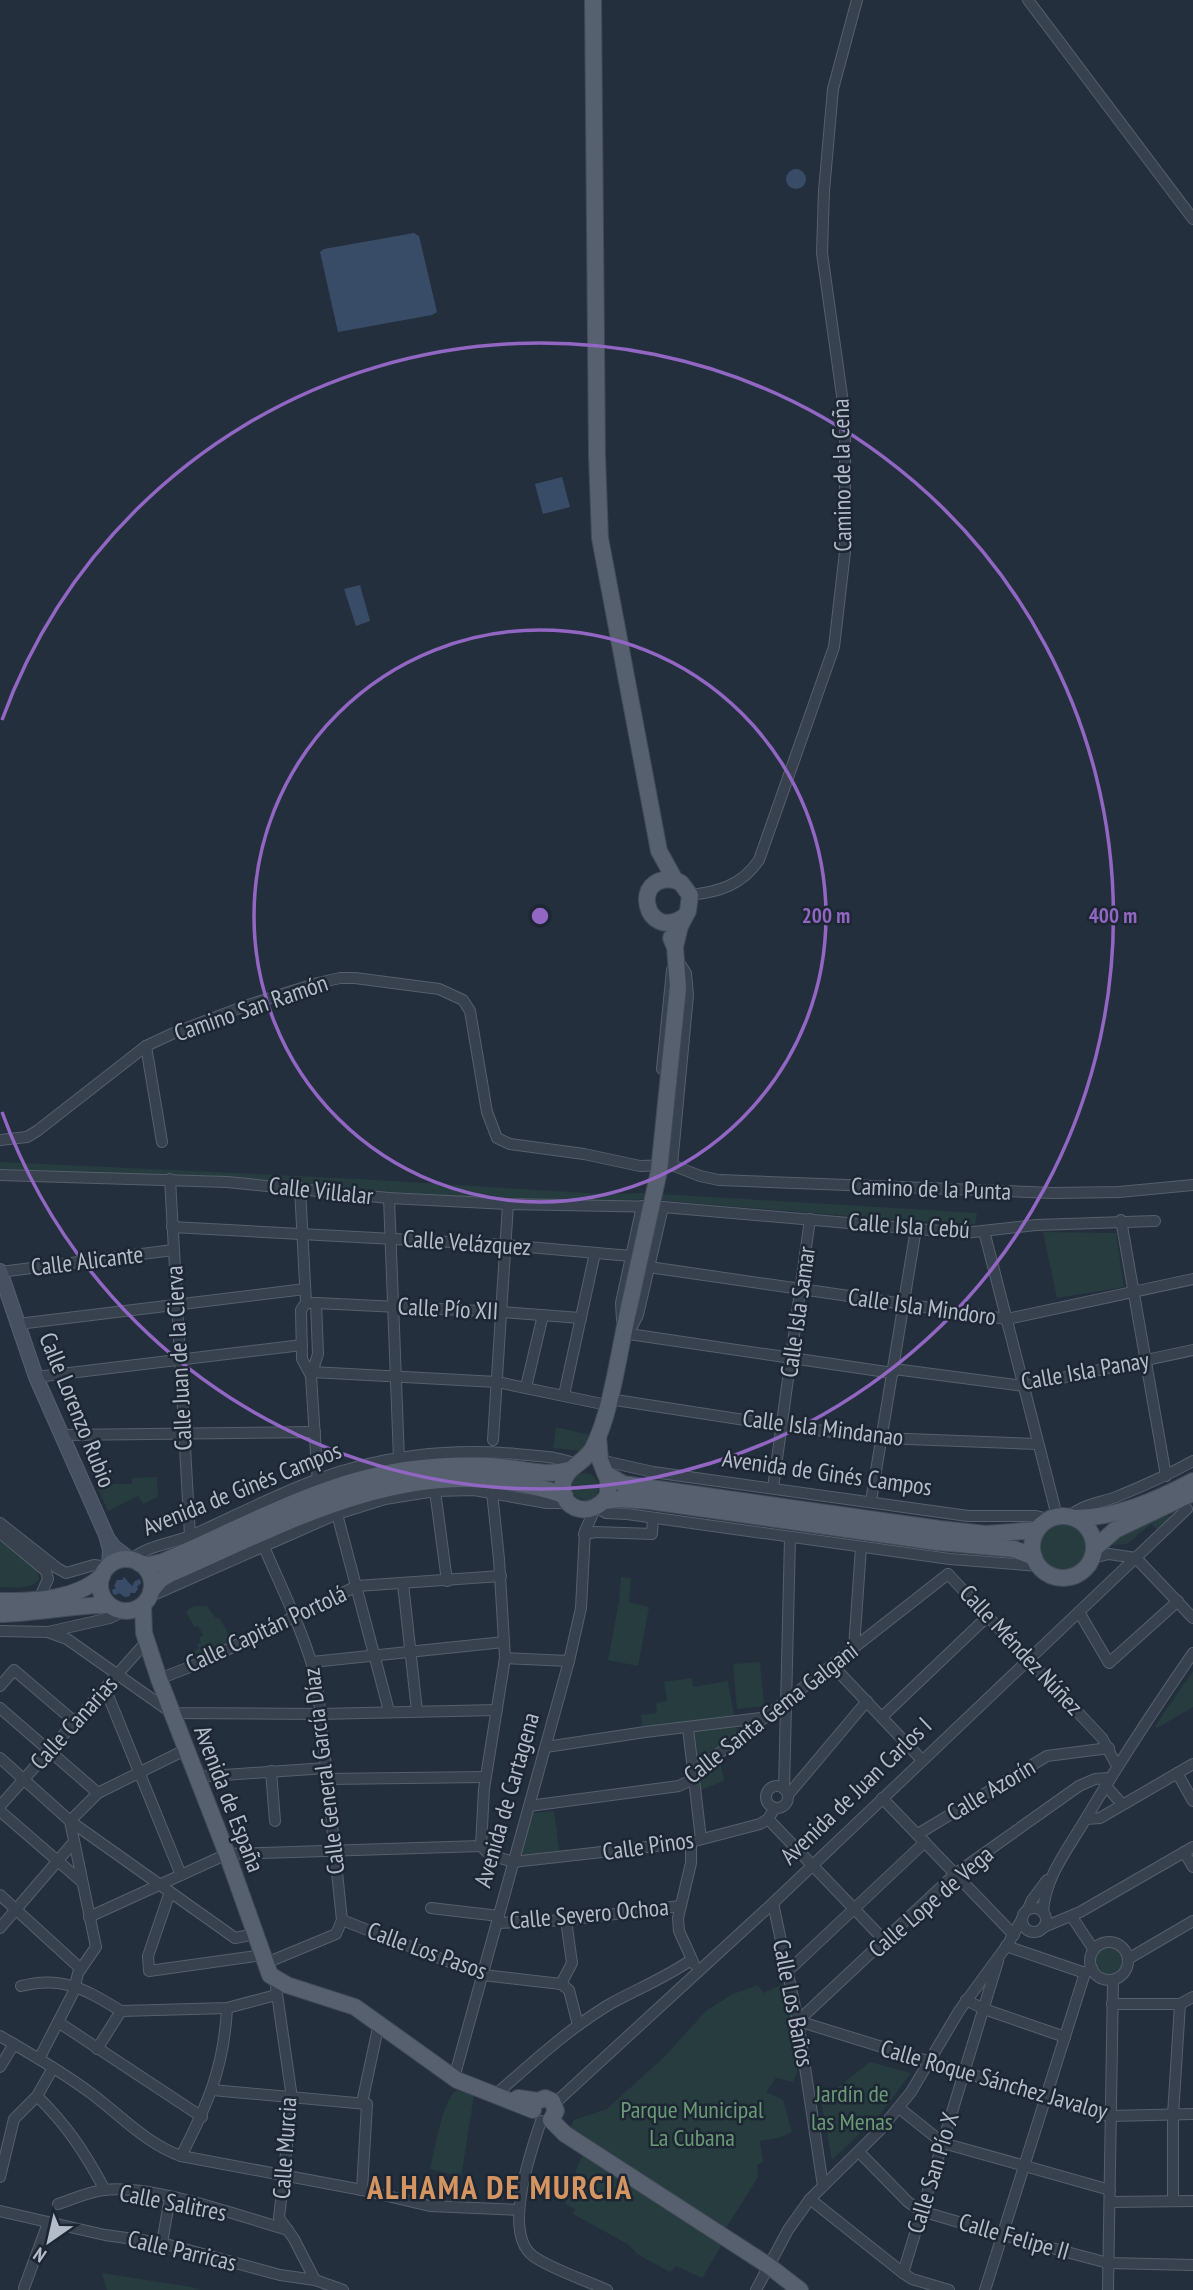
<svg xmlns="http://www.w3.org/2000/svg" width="1193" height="2290" font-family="'PT Sans Narrow',sans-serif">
<rect width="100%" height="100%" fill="#242f3e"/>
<g fill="#263c3f">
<polygon points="0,1162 359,1179 603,1194 644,1193 977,1213 975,1224 884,1219 645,1199 605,1201 460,1196 344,1189 250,1179 0,1169"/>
<polygon points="1043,1232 1116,1233 1124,1287 1057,1298"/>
<polygon points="556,1427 590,1435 580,1451 553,1448"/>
<path d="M582,1473L591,1474L600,1484L596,1496L589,1501L576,1497C569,1488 571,1478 582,1473Z"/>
<polygon points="157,1477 158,1497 143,1504 138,1496 108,1511 96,1484 132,1484 132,1478"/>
<polygon points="1166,1515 1171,1516 1157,1529 1151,1524 1127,1544 1111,1545 1118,1537"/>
<circle cx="1063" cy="1546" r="24"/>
<path d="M0,1541L37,1571L39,1579C30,1591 14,1587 0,1587Z"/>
<polygon points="621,1577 631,1578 629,1602 627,1602 649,1607 638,1666 608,1660 619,1601"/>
<polygon points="194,1606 207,1606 215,1617 220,1619 233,1642 198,1659 193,1652 199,1648 197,1645 201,1642 199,1638 203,1635 198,1626 194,1627 186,1611"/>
<polygon points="760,1662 764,1706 737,1709 733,1664"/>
<polygon points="1193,1671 1193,1707 1157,1728 1155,1726"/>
<polygon points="692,1678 693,1687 728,1681 734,1716 643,1730 641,1715 657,1713 656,1703 667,1701 664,1682"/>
<polygon points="736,1727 738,1731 698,1762 694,1732"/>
<polygon points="720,1759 724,1781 701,1790 701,1774"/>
<polygon points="554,1811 560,1855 521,1858 533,1813"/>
<circle cx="1109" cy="1961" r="16"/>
<path d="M785,1983C790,2011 807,2056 793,2082L776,2078L766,2092L783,2100L792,2132L778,2138L760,2141L763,2162L757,2165L758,2177L726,2228L722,2226L721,2228L671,2193L660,2189L637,2176L635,2170L570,2128L574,2120L607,2109L664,2057L707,2010L733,1994L758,1985L763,1993Z"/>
<polygon points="870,2062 911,2073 881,2113 832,2160 821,2101"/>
<path d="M457,2090L474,2095L461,2177L430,2169C435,2150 442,2100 457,2090Z"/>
<polygon points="583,2155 722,2244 702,2278 676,2266 670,2272 637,2254 629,2245 573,2214 575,2209 565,2204 580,2176 575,2172"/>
<polygon points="102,2273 191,2287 200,2290 107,2290"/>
</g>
<g fill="#394c67">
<circle cx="796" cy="179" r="10"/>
<polygon points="414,233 419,236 437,312 432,315 338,332 320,252 324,249"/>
<polygon points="562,477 570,507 543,514 535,484"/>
<polygon points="360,585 370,621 356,626 344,589"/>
<polygon points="124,1577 132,1586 135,1581 140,1579 141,1583 137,1587 138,1589 135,1593 130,1593 130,1596 125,1597 119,1593 116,1595 113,1594 112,1590 116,1588 114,1586 117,1580 122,1580"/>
</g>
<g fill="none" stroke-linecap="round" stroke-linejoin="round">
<defs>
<g id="street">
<polyline points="1028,0 1193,219"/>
<path d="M690,895C719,892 742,885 759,860L834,647L845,552V417L822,253L824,191L833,89L857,0"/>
<polyline points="146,1046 162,1142"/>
<polyline points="662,1069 672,970"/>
<polyline points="0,1140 27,1137 37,1131 146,1046 176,1032 245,1006 318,983 340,978 355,978 439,989 463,1000 470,1011 487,1112 497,1138 510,1144 584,1154 640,1166 672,1165 700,1176 719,1180 1054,1193 1119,1192 1193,1185"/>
<polyline points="672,1165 688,995 686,973 678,961"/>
<polyline points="0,1175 227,1182 389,1198 508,1204 663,1207 964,1233 1036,1225 1155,1221"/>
<polyline points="170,1179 190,1536"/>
<polyline points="300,1188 306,1303 301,1310 302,1359 311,1376 318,1354 316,1303 306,1303"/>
<polyline points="389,1198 399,1459"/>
<polyline points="1121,1220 1166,1476"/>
<polyline points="172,1227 506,1245 631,1256"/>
<polyline points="984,1231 1057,1516"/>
<polyline points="649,1267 1007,1319 1193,1279"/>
<polyline points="0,1272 173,1250"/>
<polyline points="316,1303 502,1312 581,1318"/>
<polyline points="622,1320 621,1303 642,1206"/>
<polyline points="18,1324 305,1289"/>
<polyline points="629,1334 893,1373"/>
<polyline points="626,1338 638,1315 663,1207"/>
<polyline points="894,1369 1024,1386 1193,1350"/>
<polyline points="312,1372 497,1382 607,1405"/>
<polyline points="311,1376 318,1484"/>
<polyline points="36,1377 302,1345"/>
<polyline points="526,1387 543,1315"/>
<polyline points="564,1395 595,1253"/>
<polyline points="609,1399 783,1426 882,1438 1038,1444"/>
<polyline points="61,1435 315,1432"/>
<polyline points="493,1440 508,1204"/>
<polyline points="600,1460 653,1472 968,1516 1036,1516 1049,1519"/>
<polyline points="773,1488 810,1219"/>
<polyline points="435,1491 447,1581"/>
<polyline points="492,1492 499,1559 505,1658 484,1789 481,1846 490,1855 513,1862 691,1842 760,1824 768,1819 775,1808"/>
<polyline points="871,1501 916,1229"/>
<polyline points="597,1508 606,1513 627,1514 950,1559 1039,1566"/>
<polyline points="337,1514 389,1711"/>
<path d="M1070,1516C1083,1504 1100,1503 1116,1497C1143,1486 1168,1475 1193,1461"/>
<polyline points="0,1523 57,1568 66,1573 94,1565 108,1567"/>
<polyline points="0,1533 46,1571 48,1579 39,1599"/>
<polyline points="584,1534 596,1532 652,1534 653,1518"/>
<path d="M264,1547C283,1591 305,1635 317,1682L342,1920L336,1934L266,1963"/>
<polyline points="1092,1558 1109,1554 1136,1558 1193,1618"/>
<path d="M131,1560C146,1545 176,1543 195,1534C235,1516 275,1495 316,1480C378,1456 450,1448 516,1454C537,1456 558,1456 578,1465"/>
<polyline points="948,1574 1102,1738 1117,1766"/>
<polyline points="403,1584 417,1711"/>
<polyline points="149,1597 337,1514 385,1499 435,1491 474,1490 547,1503 569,1503"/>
<polyline points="1079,1612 1109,1663 1178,1601"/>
<polyline points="0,1631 48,1632 110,1618 124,1611"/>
<polyline points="48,1632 67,1639 172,1713 319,1714 497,1710"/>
<polyline points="854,1648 861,1547"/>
<polyline points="505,1658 569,1661"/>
<polyline points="312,1662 504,1642"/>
<polyline points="832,1665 922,1760"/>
<polyline points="159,1679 200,1663 357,1586 501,1576"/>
<polyline points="0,1686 14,1670 75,1722"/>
<polyline points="105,1688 181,1875"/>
<polyline points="0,1708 98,1793"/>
<polyline points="882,1717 988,1616"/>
<polyline points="688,1728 701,1839"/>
<polyline points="546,1747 645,1732 761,1718"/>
<polyline points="0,1758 70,1821 235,1938 255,1934"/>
<polyline points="271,1771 275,1821"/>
<polyline points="1177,1773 1193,1801"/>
<polyline points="196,1777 326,1768"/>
<polyline points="1109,1778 1095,1779 1079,1786 955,1874 798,2021 1099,2114 1110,2116 1193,2114"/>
<polyline points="327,1779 485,1777"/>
<polyline points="1105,1785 1122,1804"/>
<circle cx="777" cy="1797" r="11"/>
<polyline points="784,1789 790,1538"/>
<polyline points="788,1795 867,1701"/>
<polyline points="882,1798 1014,1935"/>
<polyline points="0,1806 147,1641"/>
<polyline points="529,1806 679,1786 693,1779 699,1769 948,1574"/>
<polyline points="0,1811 82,1882"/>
<polyline points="768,1819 885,1941"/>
<polyline points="1086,1819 1100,1818 1193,1764"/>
<polyline points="70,1821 98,1793 185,1750"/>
<polyline points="918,1834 1047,1756 1109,1748"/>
<polyline points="691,1842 691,1863 678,1918 679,1931 694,1964"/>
<polyline points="1184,1852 1193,1867"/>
<polyline points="170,1892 148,1956 149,1971 263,1955"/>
<polyline points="0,1895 81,1969"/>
<polyline points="773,1903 798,2021 823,2186"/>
<circle cx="1034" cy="1920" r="12"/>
<polyline points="431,1908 499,1916"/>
<polyline points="1028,1909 1032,1900 1047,1880"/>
<path d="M1043,1912C1045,1877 1068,1849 1085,1820C1119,1763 1155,1708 1193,1653"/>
<polyline points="89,1917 227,1854 481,1846"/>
<polyline points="1072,1917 1094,1950"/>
<polyline points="342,1920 483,1975 561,1984"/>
<polyline points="497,1923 566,1920 680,1906"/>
<polyline points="1044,1927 1080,1912 1193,1847"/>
<polyline points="0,1928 73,1843"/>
<circle cx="1109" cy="1961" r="19"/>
<polyline points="1006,1946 1085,1973"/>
<polyline points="1128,1959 1193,1921"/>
<polyline points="788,1971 925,1842"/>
<polyline points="275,1980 292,2098 279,2218 294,2239 315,2280"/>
<polyline points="561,1984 572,1963 566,1920"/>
<polyline points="561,1984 569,1990 578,2025"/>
<path d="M21,1986C63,1975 86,1990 121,2011L97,2049"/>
<polyline points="966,2000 984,2009 1065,2037"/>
<polyline points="1112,2004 1180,2004 1193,1997"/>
<polyline points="121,2011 227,2008 276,1995"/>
<polyline points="58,2022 202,2117"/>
<path d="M0,2036C31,2054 63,2072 92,2094C121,2116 147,2144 181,2156L362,2190L430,2206L519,2210"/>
<polyline points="39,2059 74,1991 78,1973 96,1947 70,1821"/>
<polyline points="0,2067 14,2044"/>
<polyline points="454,2078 569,1661 581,1608 585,1531 595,1509"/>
<polyline points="212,2090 367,2104 362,2190"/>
<path d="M495,2095C532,2063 568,2029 610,2004C637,1989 665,1978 691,1960"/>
<path d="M37,2096C67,2125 85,2153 105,2190"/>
<polyline points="362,2103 379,2023"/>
<polyline points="554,2104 773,1903 1187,1509"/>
<polyline points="899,2108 943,2143 1110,2190"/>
<path d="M541,2121C531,2151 502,2233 533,2256C551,2269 585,2280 607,2290"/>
<polyline points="859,2152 908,2202 921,2211 1003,2235 1108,2263 1193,2265"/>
<path d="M181,2156C208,2104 224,2067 227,2008"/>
<polyline points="0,2177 14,2119 37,2096 53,2068"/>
<polyline points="810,2199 903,2273 912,2279 949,2290"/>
<polyline points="1173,2201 1173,2115 1180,2004"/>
<polyline points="1110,2202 1193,2201"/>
<path d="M58,2204C73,2199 88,2192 104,2190C153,2184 239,2216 288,2230"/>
<polyline points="0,2211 105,2235 162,2243 280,2275 315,2280 343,2290"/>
<polyline points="162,2243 170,2197"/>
<polyline points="903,2273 998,1961"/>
<polyline points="24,2288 48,2223"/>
<polyline points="756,2290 788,2230 810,2199 880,2130 911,2092 959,2011 1008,1944 1022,1919"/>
<polyline points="985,2290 1085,1973 1092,1968"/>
<polyline points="1108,2290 1113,1980"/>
</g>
<g id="secondary">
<polyline points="0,1271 36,1377 106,1535 110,1550 109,1566"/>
<polyline points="108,1539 114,1547 131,1560"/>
</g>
<g id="primary">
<polyline points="593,0 597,456 600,538 659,851 675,880 681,883 690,895 688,911 680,926 675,947"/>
<path d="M675,880C629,873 645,943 684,917"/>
<polyline points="671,938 675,947 678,987"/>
<path d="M598,1436L600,1460L608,1480V1494C595,1520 558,1511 563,1483C566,1467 585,1463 593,1448C611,1414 619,1351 628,1312"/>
<polyline points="605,1473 623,1484 940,1529 986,1534 1037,1530"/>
<polyline points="605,1501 620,1499 649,1501 937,1542 1014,1549 1034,1557"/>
<circle cx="1063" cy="1547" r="31"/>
<path d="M1076,1518C1116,1518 1157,1500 1193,1481"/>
<polyline points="1094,1549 1115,1530 1193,1493"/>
<circle cx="126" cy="1585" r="26"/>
<path d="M139,1563L149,1565L162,1562C241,1528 319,1483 405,1470C437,1466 469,1464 501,1467C524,1469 546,1477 569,1470"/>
<path d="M151,1591L161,1579L170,1574C276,1528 388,1464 508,1482C528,1485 546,1488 565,1496"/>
<path d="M0,1601C34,1601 76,1600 102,1576"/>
<polyline points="143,1605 144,1633 159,1679 227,1854 270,1975 287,1985 355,2007 457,2080 533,2110"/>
<path d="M0,1614C37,1613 73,1605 109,1605"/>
<polyline points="518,2098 538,2101 545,2098 552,2101 556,2111 551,2120"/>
<polyline points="551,2120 565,2134 769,2266 800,2290"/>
</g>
</defs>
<use href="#street" stroke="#565f6c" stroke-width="12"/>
<use href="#secondary" stroke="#565f6c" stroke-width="16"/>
<use href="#primary" stroke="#414a57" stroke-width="18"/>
<use href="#street" stroke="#38414e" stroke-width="10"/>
<use href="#secondary" stroke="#465061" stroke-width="14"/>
<use href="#primary" stroke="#56606e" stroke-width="16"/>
<defs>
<polyline id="primary-bridge" points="628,1312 659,1171 678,987"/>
</defs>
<use href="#primary-bridge" stroke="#414a57" stroke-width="18" stroke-linecap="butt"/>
<use href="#primary-bridge" stroke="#56606e" stroke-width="16"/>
</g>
<g fill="none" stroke="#9266c3" stroke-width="3.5">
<circle cx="540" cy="916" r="286"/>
<path d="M2 720A573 573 0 1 1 2 1112"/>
</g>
<g text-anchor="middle" stroke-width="5" stroke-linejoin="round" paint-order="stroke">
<g font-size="24" fill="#b4bcc9" stroke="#1d2633">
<text transform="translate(842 475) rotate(-91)" y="8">Camino de la Ceña</text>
<text transform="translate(251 1008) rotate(-19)" y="8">Camino San Ramón</text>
<text transform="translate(931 1189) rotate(2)" y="8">Camino de la Punta</text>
<text transform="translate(321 1191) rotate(6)" y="8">Calle Villalar</text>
<text transform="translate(909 1226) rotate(4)" y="8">Calle Isla Cebú</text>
<text transform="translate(467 1243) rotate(4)" y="8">Calle Velázquez</text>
<text transform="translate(87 1261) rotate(-7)" y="8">Calle Alicante</text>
<text transform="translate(922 1307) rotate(8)" y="8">Calle Isla Mindoro</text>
<text transform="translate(448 1309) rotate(3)" y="8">Calle Pío XII</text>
<text transform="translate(798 1312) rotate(-82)" y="8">Calle Isla Samar</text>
<text transform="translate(179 1358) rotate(-93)" y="8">Calle Juan de la Cierva</text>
<text transform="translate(1085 1371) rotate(-10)" y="8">Calle Isla Panay</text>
<text transform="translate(77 1410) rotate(68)" y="8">Calle Lorenzo Rubio</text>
<text transform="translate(823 1428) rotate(7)" y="8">Calle Isla Mindanao</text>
<text transform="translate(827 1473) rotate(8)" y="8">Avenida de Ginés Campos</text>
<text transform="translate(242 1489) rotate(-22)" y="8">Avenida de Ginés Campos</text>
<text transform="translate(266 1629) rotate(-25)" y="8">Calle Capitán Portolá</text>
<text transform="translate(1021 1650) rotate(47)" y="8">Calle Méndez Núñez</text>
<text transform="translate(771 1713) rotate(-38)" y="8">Calle Santa Gema Galgani</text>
<text transform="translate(74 1723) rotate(-48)" y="8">Calle Canarias</text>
<text transform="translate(324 1771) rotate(-97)" y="8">Calle General García Díaz</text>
<text transform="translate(991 1790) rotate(-31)" y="8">Calle Azorín</text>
<text transform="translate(856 1791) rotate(-44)" y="8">Avenida de Juan Carlos I</text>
<text transform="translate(229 1799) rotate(69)" y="8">Avenida de España</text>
<text transform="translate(507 1800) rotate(-74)" y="8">Avenida de Cartagena</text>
<text transform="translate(648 1846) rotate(-8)" y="8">Calle Pinos</text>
<text transform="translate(931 1902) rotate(-41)" y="8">Calle Lope de Vega</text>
<text transform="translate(589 1914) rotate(-5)" y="8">Calle Severo Ochoa</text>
<text transform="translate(427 1951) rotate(20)" y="8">Calle Los Pasos</text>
<text transform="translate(793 2003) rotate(79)" y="8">Calle Los Baños</text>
<text transform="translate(994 2080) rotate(16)" y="8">Calle Roque Sánchez Javaloy</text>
<text transform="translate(285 2148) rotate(-86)" y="8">Calle Murcia</text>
<text transform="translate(933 2173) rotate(-73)" y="8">Calle San Pío X</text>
<text transform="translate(173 2203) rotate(11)" y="8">Calle Salitres</text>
<text transform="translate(1014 2237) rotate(16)" y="8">Calle Felipe II</text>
<text transform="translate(182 2251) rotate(13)" y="8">Calle Parricas</text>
</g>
<g font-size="24" fill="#6b9a76" stroke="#1d2633">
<text x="852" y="2102">Jardín de<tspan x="852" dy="28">las Menas</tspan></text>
<text x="692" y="2118">Parque Municipal<tspan x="692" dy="28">La Cubana</tspan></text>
</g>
<g font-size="32" font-weight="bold" letter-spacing="2" fill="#d59563" stroke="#1d2633">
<text x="500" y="2199">ALHAMA DE MURCIA</text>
</g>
</g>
<circle cx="540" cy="916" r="10" fill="#9266c3" stroke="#1d2633" stroke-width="3.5"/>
<g font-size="21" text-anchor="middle" font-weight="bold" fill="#9266c3" stroke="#1d2633" stroke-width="5" stroke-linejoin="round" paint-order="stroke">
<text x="826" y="923">200 m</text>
<text x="1113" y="923">400 m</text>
</g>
<g transform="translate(49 2241) rotate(214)" stroke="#1d2633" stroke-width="5" paint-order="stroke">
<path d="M0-5L12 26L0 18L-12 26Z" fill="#b4bcc9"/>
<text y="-10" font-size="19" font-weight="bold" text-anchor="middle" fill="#b4bcc9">N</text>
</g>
</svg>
